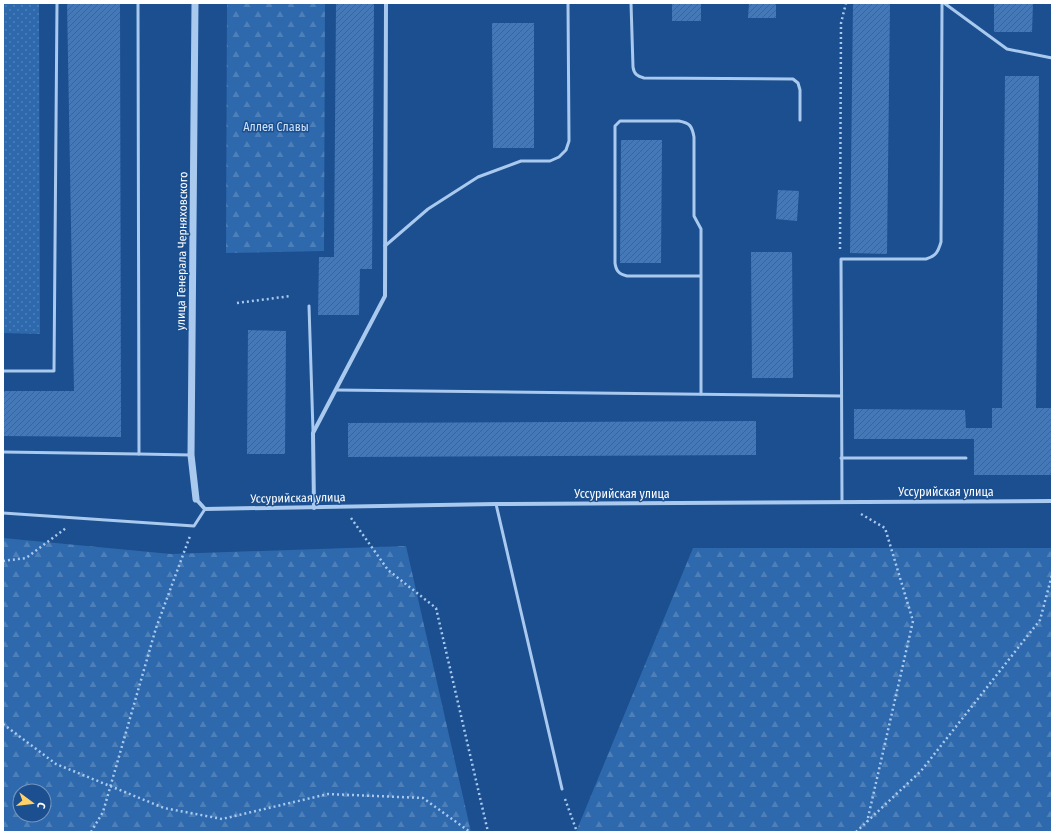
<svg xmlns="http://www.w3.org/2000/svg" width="1055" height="835" font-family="'Fira Sans Condensed',sans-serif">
<defs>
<pattern id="forest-firs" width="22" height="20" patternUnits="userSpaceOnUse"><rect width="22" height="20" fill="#2e69ad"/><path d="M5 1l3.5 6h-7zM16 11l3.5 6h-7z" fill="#4d80b9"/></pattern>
<pattern id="park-dots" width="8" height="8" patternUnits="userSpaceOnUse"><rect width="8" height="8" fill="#2e69ad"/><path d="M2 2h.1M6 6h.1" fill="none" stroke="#4d80b9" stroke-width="1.8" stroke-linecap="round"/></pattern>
<pattern id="building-hatch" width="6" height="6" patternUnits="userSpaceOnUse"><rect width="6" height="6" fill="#4478b7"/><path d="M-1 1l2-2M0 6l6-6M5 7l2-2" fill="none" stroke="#486282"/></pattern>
</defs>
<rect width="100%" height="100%" fill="#1b4f8f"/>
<g fill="url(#forest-firs)" fill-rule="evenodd">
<polygon points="227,3 325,3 324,251 226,253"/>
<path d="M3,538L171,554L406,546L471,832H3ZM20,791H44V815H20Z"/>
<polygon points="693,548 1052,548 1052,832 576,832"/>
</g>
<polygon fill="url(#park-dots)" points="3,3 39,3 40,334 3,333"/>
<g fill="url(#building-hatch)">
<polygon points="67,3 120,3 121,437 3,436 3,391 74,391"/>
<polygon points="336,3 374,3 372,269 360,269 359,315 318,315 319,257 334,257"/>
<rect x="672" y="3" width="29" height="18"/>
<polygon points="749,3 776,3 776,18 748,18"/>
<polygon points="994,3 1033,3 1032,32 994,32"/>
<polygon points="853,4 890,4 887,254 850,253"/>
<polygon points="492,23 534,23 534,148 493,148"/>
<polygon points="1005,76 1039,76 1036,408 1052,408 1052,475 974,475 974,439 854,439 854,409 965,410 966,428 992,428 992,408 1002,408"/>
<polygon points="621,140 662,140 661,263 620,263"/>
<polygon points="778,190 799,191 797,221 776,219"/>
<polygon points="751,252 792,252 793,378 752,378"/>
<polygon points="248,330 286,331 285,454 247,454"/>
<polygon points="756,421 756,455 348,457 348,423"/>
</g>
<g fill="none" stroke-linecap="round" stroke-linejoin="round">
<g stroke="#a9c9ee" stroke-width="2.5" stroke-dasharray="2 3" stroke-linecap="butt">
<polyline points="840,249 841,23 846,3"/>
<polyline points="237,303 291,296"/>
<polyline points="861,514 885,528 913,621 867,822"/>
<polyline points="351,518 388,570 436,608 488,832"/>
<polyline points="3,561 26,558 66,528"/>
<polyline points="3,724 56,764 164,808 222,819 328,794 423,798 470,832"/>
<polyline points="565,799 577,832"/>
<polyline points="91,832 103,812 156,628 190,536"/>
<polyline points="856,832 921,771 1040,620 1052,575"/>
</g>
<g stroke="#a9c9ee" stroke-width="3">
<path d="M631,3L633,67C634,74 637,76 644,78L793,79L798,83L800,90V120"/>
<polyline points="944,3 1007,49 1052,58"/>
<polyline points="385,246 428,209 478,177 521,161 550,161 559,157 566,150 569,141 568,3"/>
<polyline points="309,306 313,431"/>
<polyline points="3,371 54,371 57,3"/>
<polyline points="336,390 841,396"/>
<path d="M701,394V229L694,216V137C692,126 690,123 679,121H620L615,126V263C616,271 619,274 627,276H701"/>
<polyline points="3,452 139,454 138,3"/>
<polyline points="139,454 191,455"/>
<polyline points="841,458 966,458"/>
<path d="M842,502L841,259H926C936,256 938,252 941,242L942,3"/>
<polyline points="496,504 562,789"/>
<polyline points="3,513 194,526 205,509"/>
</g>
<g stroke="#a9c9ee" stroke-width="4">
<polyline points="196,499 205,509 496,504 1052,501"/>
<polyline points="314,508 313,433 385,296 386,3"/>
</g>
<polyline stroke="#a9c9ee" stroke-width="7" points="195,3 191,455 196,499"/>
</g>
<g text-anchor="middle" stroke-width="3" stroke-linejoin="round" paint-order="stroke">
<g font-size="12" fill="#cfe3fa" stroke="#1b4f8f">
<text x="276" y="131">Аллея Славы</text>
</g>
<g font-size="12" fill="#fff" stroke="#1b4f8f">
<text transform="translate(182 251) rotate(-89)" y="4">улица Генерала Черняховского</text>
<text x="946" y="496">Уссурийская улица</text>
<text x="622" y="498">Уссурийская улица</text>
<text transform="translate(298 498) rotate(-1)" y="4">Уссурийская улица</text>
</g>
</g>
<rect width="1055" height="835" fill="none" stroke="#ffffff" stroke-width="8"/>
<g transform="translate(32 803) rotate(105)"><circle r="19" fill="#1b4f8f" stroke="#7695bc"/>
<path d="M0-3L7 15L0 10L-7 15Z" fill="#ffd166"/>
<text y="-6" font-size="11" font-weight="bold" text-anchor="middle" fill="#ffffff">С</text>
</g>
</svg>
